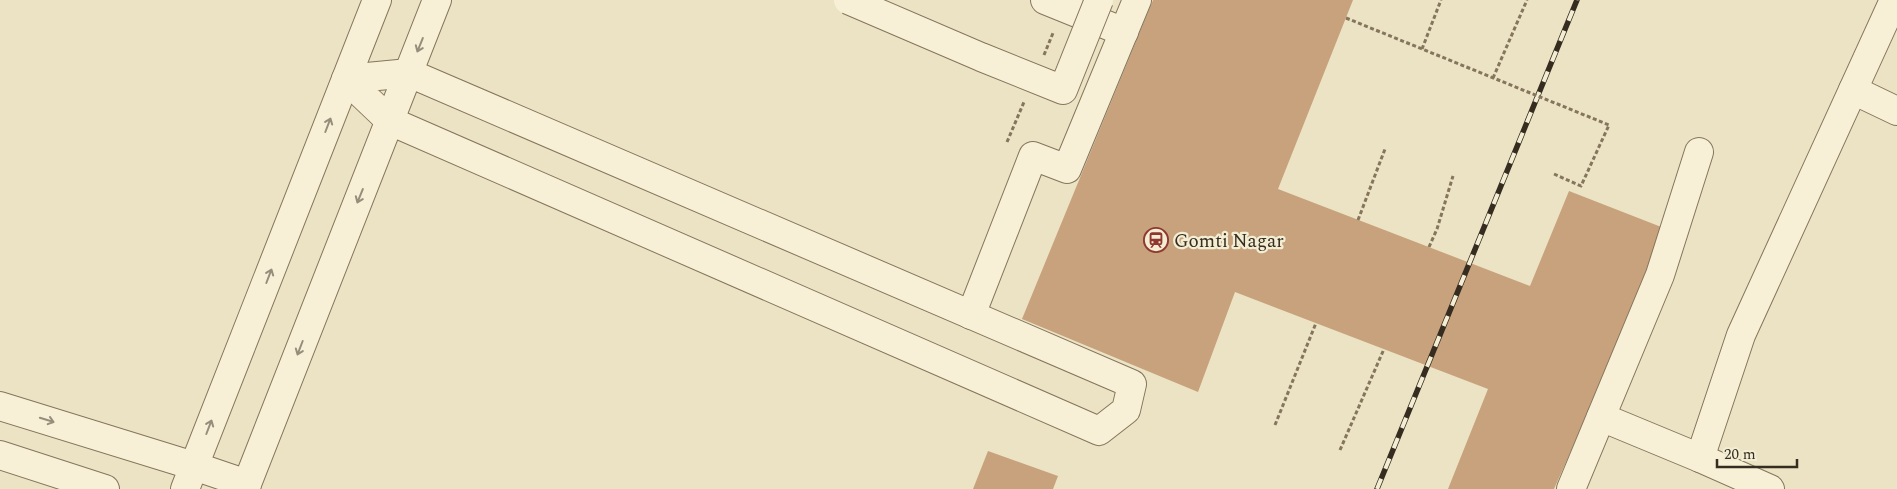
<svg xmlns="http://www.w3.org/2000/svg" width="1897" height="489" font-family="Spectral,serif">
<rect width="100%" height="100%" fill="#ebe3c4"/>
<g fill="#c7a27c">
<polygon points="1153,0 1353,0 1278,189 1530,286 1569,191 1669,230 1554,489 1448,489 1488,389 1235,292 1198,392 1022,319"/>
<polygon points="988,451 1058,476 1053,489 973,489"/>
</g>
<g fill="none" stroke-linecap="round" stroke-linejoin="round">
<defs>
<g id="minor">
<polyline points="1045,0 1124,32"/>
<polygon points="409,73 1132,384 1126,410 1099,431 390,121 346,79"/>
<polyline points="1853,90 1897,111"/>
<polyline points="971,315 1033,156 1067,169 1137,0"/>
<polyline points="0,406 194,466 247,484"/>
<polyline points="1601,417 1700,458 1770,489"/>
<polyline points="0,455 105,489"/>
<polyline points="1700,458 1741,335 1894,0"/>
<polyline points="185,489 377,0"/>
<polyline points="245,489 437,0"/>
<polyline points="1571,489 1660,275 1699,152"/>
</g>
</defs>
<use href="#minor" stroke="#85755c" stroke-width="30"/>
<g stroke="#85755c" stroke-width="3" stroke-dasharray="4 2.5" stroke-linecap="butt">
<polyline points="1422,49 1441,0"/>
<polyline points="1044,55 1053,33"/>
<polyline points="1493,78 1527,0"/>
<polyline points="1007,142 1024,102"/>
<polyline points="1554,174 1581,186 1609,125"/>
<polyline points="1358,220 1385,149"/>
<polyline points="1429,247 1437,229 1453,176"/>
<polyline points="1275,425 1316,323"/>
<polyline points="1340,450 1384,349"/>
</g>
<use href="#minor" stroke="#f7f0d7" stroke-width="28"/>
<defs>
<polyline id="rail" points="1377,489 1577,0"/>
</defs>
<use href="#rail" stroke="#362c1f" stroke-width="5.5"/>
<use href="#rail" stroke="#f3edd3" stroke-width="4" stroke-dasharray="11" stroke-linecap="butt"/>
<defs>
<polyline id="minor-bridge" points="848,0 981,57 1063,90 1099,0"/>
</defs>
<use href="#minor-bridge" stroke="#85755c" stroke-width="30" stroke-linecap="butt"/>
<polyline stroke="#85755c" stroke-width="3" stroke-dasharray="4 2.5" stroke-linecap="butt" points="1346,18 1609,125"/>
<use href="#minor-bridge" stroke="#f7f0d7" stroke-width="28"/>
</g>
<defs><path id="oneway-shaft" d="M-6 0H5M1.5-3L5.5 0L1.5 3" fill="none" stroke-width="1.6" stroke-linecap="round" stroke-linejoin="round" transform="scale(1.25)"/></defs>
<g stroke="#968e7b">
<use href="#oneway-shaft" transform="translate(420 45) rotate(112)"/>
<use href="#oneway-shaft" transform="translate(328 125) rotate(-69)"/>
<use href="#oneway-shaft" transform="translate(360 196) rotate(112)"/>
<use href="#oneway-shaft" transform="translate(269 276) rotate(-69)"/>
<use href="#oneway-shaft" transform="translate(300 348) rotate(111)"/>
<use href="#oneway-shaft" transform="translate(47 420) rotate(17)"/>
<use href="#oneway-shaft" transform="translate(209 427) rotate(-69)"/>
</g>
<defs>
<symbol id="station-ring" viewBox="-11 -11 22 22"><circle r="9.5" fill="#f3edd3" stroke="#90372f" stroke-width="1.5"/><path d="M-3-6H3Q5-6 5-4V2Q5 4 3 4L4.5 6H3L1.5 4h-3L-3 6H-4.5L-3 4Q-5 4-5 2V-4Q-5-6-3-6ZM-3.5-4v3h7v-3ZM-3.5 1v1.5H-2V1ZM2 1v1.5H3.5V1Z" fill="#90372f"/></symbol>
</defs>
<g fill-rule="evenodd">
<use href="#station-ring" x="1142" y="226" width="28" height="28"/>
</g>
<g text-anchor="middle" stroke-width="4.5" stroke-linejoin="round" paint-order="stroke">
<g font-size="19" fill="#362c1f" stroke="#f3edd3" text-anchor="start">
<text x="1174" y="247">Gomti Nagar</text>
</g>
</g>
<path d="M1717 459v8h80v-8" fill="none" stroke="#362c1f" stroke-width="2.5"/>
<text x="1724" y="459" font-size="15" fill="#362c1f" stroke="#f3edd3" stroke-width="4" paint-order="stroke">20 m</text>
</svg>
